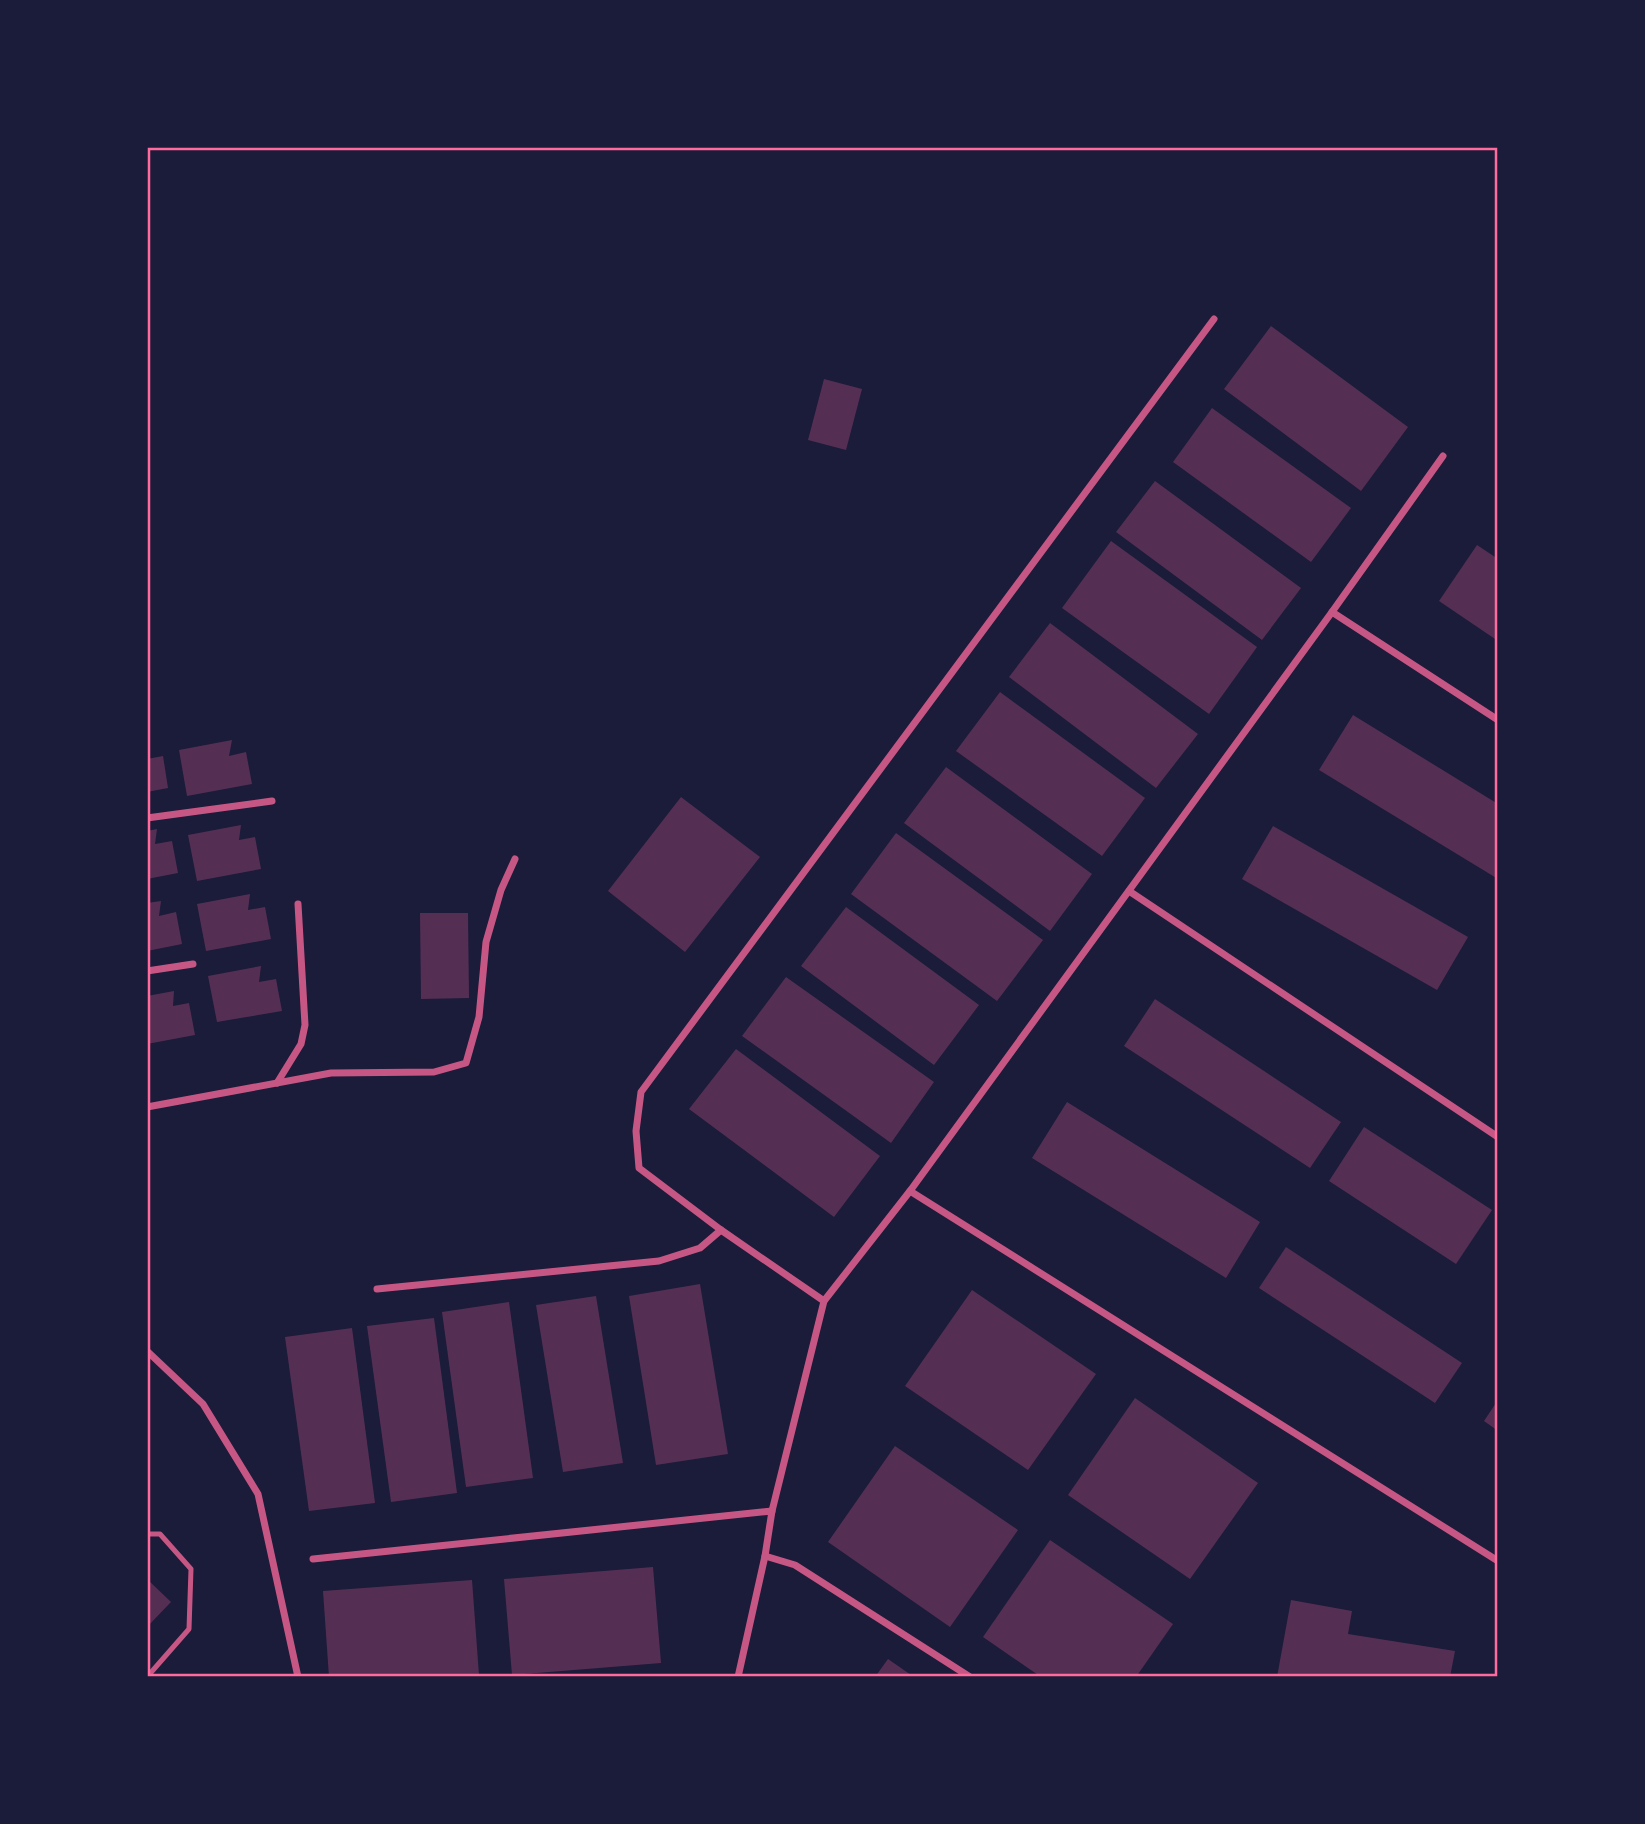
<svg xmlns="http://www.w3.org/2000/svg" width="1645" height="1824" font-family="'Libre Baskerville',serif">
<rect width="100%" height="100%" fill="#1b1b3a"/>
<g fill="#542f53">
<polygon points="1271,326 1408,427 1361,491 1224,389"/>
<polygon points="824,379 862,389 846,450 808,440"/>
<polygon points="1212,408 1351,508 1311,562 1173,462"/>
<polygon points="1155,481 1301,588 1262,640 1116,532"/>
<polygon points="1111,541 1257,647 1209,714 1062,608"/>
<polygon points="1477,545 1498,559 1498,641 1439,601"/>
<polygon points="1050,623 1198,734 1156,788 1009,677"/>
<polygon points="1000,692 1145,798 1102,856 956,751"/>
<polygon points="1353,715 1498,804 1498,879 1319,770"/>
<polygon points="232,740 229,756 246,752 252,784 187,796 179,750"/>
<polygon points="163,756 168,788 147,792 147,759"/>
<polygon points="946,767 1092,874 1050,931 904,823"/>
<polygon points="681,797 760,857 685,952 608,891"/>
<polygon points="241,825 239,840 255,837 261,869 197,881 188,835"/>
<polygon points="1273,826 1468,937 1437,990 1242,879"/>
<polygon points="157,829 155,844 172,841 178,873 147,879 147,831"/>
<polygon points="896,833 1043,940 997,1001 851,894"/>
<polygon points="250,894 248,910 265,907 271,939 206,951 197,904"/>
<polygon points="161,901 159,916 176,912 182,944 147,951 147,903"/>
<polygon points="846,907 979,1005 934,1065 801,966"/>
<polygon points="420,913 468,913 469,998 421,999"/>
<polygon points="261,966 259,982 276,979 282,1011 217,1022 208,976"/>
<polygon points="786,977 934,1082 891,1143 742,1036"/>
<polygon points="174,991 173,1006 189,1003 195,1035 147,1044 147,996"/>
<polygon points="1155,999 1341,1122 1310,1168 1124,1046"/>
<polygon points="736,1049 880,1156 834,1217 689,1109"/>
<polygon points="1067,1102 1260,1222 1226,1278 1032,1158"/>
<polygon points="1364,1127 1492,1210 1456,1264 1329,1181"/>
<polygon points="1286,1247 1462,1363 1435,1403 1259,1288"/>
<polygon points="700,1284 728,1454 656,1465 629,1296"/>
<polygon points="972,1290 1096,1374 1028,1470 905,1386"/>
<polygon points="596,1296 623,1463 563,1472 536,1305"/>
<polygon points="509,1302 533,1478 466,1487 442,1312"/>
<polygon points="434,1318 457,1493 391,1502 367,1326"/>
<polygon points="352,1328 375,1503 309,1511 285,1337"/>
<polygon points="1135,1398 1258,1483 1190,1579 1068,1495"/>
<polygon points="1498,1400 1498,1431 1484,1421"/>
<polygon points="895,1446 1018,1530 950,1627 828,1542"/>
<polygon points="1050,1540 1173,1624 1136,1677 1041,1677 983,1637"/>
<polygon points="653,1567 661,1663 512,1675 504,1579"/>
<polygon points="147,1579 171,1602 147,1627"/>
<polygon points="472,1580 479,1675 453,1677 329,1677 323,1591"/>
<polygon points="1291,1600 1352,1611 1348,1634 1455,1651 1450,1677 1277,1677"/>
<polygon points="888,1659 914,1677 875,1677"/>
</g>
<g fill="none" stroke-linecap="round" stroke-linejoin="round">
<polyline stroke="#c65784" stroke-width="5" points="147,1534 160,1534 191,1569 189,1629 147,1677"/>
<g stroke="#c65784" stroke-width="7">
<polyline points="1332,612 1498,720"/>
<polyline points="147,818 272,801"/>
<polyline points="1129,891 1498,1137"/>
<polyline points="147,971 193,964"/>
<polyline points="277,1083 301,1044 305,1025 298,904"/>
<polyline points="147,1107 331,1073 434,1072 466,1063 479,1017 486,942 501,890 515,859"/>
<polyline points="910,1191 1498,1561"/>
<polyline points="377,1289 659,1261 700,1248 721,1230"/>
<polyline points="824,1301 721,1230 639,1168 636,1131 641,1092 1214,319"/>
<polyline points="147,1351 203,1404 258,1494 298,1677"/>
<polyline points="765,1556 795,1565 970,1677"/>
<polyline points="313,1559 772,1511"/>
<polyline points="738,1677 765,1556 772,1511 824,1301 910,1191 1332,612 1443,456"/>
</g>
</g>
<rect width="1645" height="1824" fill="none" stroke="#1b1b3a" stroke-width="298"/>
<rect x="149" y="149" width="1347" height="1526" fill="none" stroke="#ff6b9d" stroke-width="2.5"/>
</svg>
